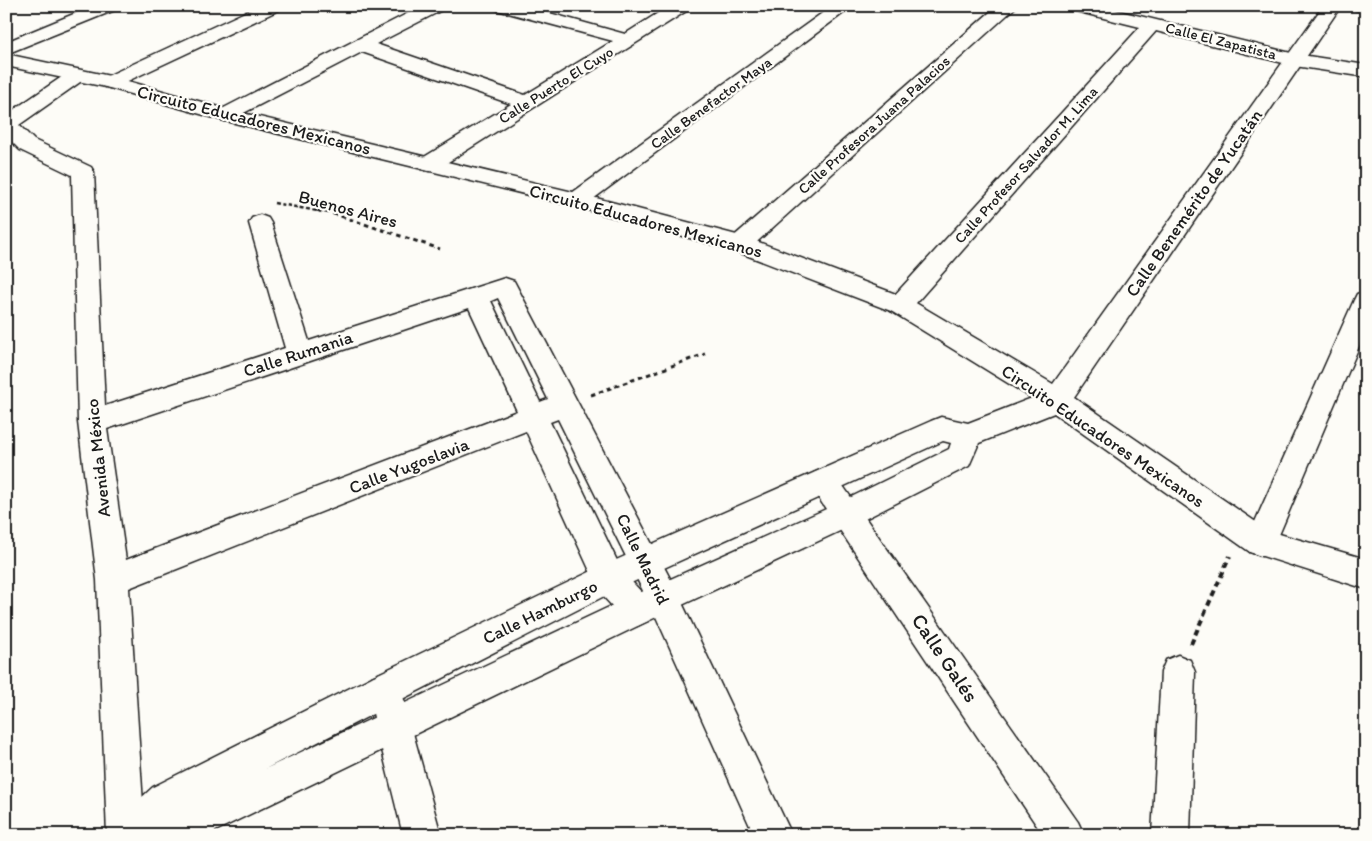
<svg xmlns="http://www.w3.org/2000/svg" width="1372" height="841" font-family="Itim,sans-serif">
<rect width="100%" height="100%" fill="#fdfcf7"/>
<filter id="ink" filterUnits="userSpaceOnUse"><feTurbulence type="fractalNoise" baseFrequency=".02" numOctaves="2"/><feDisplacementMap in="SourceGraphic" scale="10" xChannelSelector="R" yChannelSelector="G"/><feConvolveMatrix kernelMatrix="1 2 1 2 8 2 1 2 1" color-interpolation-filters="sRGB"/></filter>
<g filter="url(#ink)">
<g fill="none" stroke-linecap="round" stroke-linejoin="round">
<defs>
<g id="minor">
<polygon points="93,6 118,6 115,10 6,54 6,42"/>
<polygon points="258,6 282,6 279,10 117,86 110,88 103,86 100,82 103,78"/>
<polygon points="422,6 445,6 442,10 376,44 525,95 613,41 497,10 494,6 524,6 625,34 669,6 691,6 688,10 437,169 429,171 421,169 418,164 421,159 511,104 362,52 232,119 225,121 218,119 215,115 218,111"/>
<polygon points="832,6 853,6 585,205 577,207 569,205 566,200 569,195"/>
<polygon points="997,6 1017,6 748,250 740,252 732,250 728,244 732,238"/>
<polygon points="1068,6 1099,6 1295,54 1366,65 1366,77 1295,66 1156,31 909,311 900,314 891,311 888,305 891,299 1140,27 1071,10"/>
<polygon points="1353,6 1366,6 1366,12 1356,10"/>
<path d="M76,70L83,72L86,76L83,80L19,125L34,140L91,167L94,172L105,406L285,348L249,223L252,218L260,215L268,218L271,223L309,341L505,278L514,281L674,586L792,835H754L653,610L648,621L637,626L626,621L600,593L526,431L129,588L145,835H107L97,580L78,422L72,175L20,150L6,136V115L69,72ZM498,298L548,399L540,402L491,301ZM469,308L517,411L126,560L107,429ZM558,419L646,597L622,571L550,422Z"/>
<polygon points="1366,291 1366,330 1276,542 1272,552 1261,556 1250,552 1246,542 1354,300 1357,294"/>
<polygon points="824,469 834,473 1078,822 1084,835 1043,835 814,491 809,482 814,473"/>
<polygon points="1178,655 1190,660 1195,672 1190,835 1152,835 1161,672 1166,660"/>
<polygon points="384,672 396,677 401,689 441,835 403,835 367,689 372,677"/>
</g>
<path id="tertiary" d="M1323,6H1341L1074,397L1269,531L1366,559V589L1250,552L1054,413L979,443L969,466L857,523L648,621L207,835H109L115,822L153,787L372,677L598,568L931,421L941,417L968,423L1032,398L891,311L733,250L577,207L218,119L106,87L6,66V54L110,76L230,110L577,193L748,238L909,299L1053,384ZM943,441L951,443L949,449L835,505L626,599L265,769L620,588Z"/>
</defs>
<use href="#minor" stroke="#1c1c1c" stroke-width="3"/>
<use href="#tertiary" stroke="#1c1c1c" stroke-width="3"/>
<polyline stroke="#1c1c1c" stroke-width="2.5" stroke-dasharray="4 2.5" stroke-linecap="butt" points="274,203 323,212"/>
<g stroke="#1c1c1c" stroke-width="3" stroke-dasharray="4.5 4" stroke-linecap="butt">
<polyline points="316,210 331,213 440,249"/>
<polyline points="591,395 705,354"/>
</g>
<polyline stroke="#1c1c1c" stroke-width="4" stroke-dasharray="6 4.5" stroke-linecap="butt" points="1191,644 1230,556"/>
<use href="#minor" fill="#fdfcf7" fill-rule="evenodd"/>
<use href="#tertiary" fill="#fdfcf7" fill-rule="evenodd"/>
</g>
</g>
<g text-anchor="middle" stroke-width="4.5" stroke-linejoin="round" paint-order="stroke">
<g font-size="15" fill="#1c1c1c" stroke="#fdfcf7">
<text transform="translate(1221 41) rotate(14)" y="5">Calle El Zapatista</text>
<text transform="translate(556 85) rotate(-32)" y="5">Calle Puerto El Cuyo</text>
<text transform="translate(711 103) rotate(-36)" y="5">Calle Benefactor Maya</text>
<text transform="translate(874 125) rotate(-42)" y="5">Calle Profesora Juana Palacios</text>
<text transform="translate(1026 165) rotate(-48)" y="5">Calle Profesor Salvador M. Lima</text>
</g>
<g font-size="18" fill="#1c1c1c" stroke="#fdfcf7">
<text transform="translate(254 120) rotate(14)" y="6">Circuito Educadores Mexicanos</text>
<text transform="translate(1194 203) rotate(-55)" y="6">Calle Benemérito de Yucatán</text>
<text transform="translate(348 209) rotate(15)" y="6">Buenos Aires</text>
<text transform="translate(646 221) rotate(15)" y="6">Circuito Educadores Mexicanos</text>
<text transform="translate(298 354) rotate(-18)" y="6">Calle Rumania</text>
<text transform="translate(1103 436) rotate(34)" y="6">Circuito Educadores Mexicanos</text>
<text transform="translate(98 458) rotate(-96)" y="6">Avenida México</text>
<text transform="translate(409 466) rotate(-21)" y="6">Calle Yugoslavia</text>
<text transform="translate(643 559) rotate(64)" y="6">Calle Madrid</text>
<text transform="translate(540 612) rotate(-26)" y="6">Calle Hamburgo</text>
</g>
<g font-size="21" fill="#1c1c1c" stroke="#fdfcf7">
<text transform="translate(945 658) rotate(56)" y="7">Calle Galés</text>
</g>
</g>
<rect width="1372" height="841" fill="none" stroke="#fdfcf7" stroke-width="25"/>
<rect x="12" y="12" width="1347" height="816" fill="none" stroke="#1c1c1c" stroke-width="2" filter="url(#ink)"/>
</svg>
